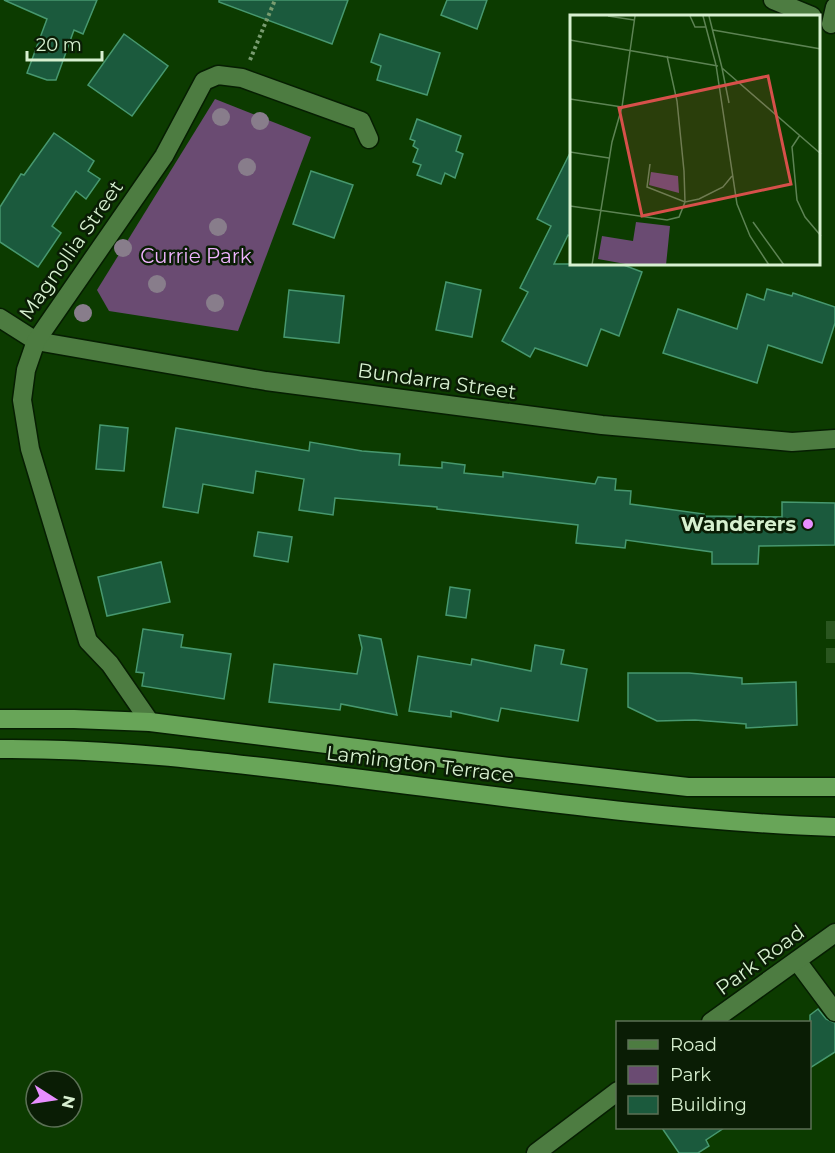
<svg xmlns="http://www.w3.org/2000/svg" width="835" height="1153" font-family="Montserrat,sans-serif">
<rect width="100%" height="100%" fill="#0c3b00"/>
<polygon fill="#6a4b72" points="215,99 311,137 238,331 109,311 97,290"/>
<g fill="#1b5a3d" stroke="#47986f" stroke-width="1.5">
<polygon points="4,0 97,0 83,34 74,30 56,80 47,80 27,73 47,19"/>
<polygon points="219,0 348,0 332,44 219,2"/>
<polygon points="447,0 487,0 477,29 441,15"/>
<polygon points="124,34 168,66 132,116 88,85"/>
<polygon points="380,34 440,53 427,95 377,80 381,66 371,62"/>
<polygon points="417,119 461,136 456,151 463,154 455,178 445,173 441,184 417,175 421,165 413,162 418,149 413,146 415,141 410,139"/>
<polygon points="54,133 94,161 88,171 100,179 86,199 76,191 52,226 61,233 38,267 0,242 0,207 21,174 24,175"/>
<polygon points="571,151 571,237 568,235 554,264 621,264 642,272 619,336 601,329 587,366 535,348 530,357 502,341 528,292 520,288 551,226 537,219"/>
<polygon points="311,171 353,185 334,238 293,224"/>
<polygon points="446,282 481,290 472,337 436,330"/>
<polygon points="767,289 792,296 793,293 835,307 835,323 822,363 768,345 757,383 663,353 678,309 737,329 747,294 764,300"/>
<polygon points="289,290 344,296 339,343 284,337"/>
<polygon points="100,425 128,428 124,471 96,469"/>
<polygon points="176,428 309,451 310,442 362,451 400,454 399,465 442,468 442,462 465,465 464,473 503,477 503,472 595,484 598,477 616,479 615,490 631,491 630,504 704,514 703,516 782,517 782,502 835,503 835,545 759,546 758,564 712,564 712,552 626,540 625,548 576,543 578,525 437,509 437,507 335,498 333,515 299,510 304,479 256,471 253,493 203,484 198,513 163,507"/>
<polygon points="258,532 292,537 288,562 254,556"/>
<polygon points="161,562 170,602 107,616 98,577"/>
<polygon points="450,587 470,590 466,618 446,615"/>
<polygon points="143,629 183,635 181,647 231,654 224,699 142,686 144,673 136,672"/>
<polygon points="359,635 381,639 397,715 341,704 340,710 269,702 274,664 357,674 362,648"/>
<polygon points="535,645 564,650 561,664 587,669 578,721 501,708 498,721 451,711 451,717 409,711 418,656 471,665 472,659 531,671"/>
<polygon points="628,673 689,673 742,678 742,684 796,682 797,725 746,728 746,724 695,720 657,721 628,707"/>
<polygon points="818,1009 826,1019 835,1023 835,1052 810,1068 810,1015"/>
<polygon points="662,1128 724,1128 706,1140 709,1146 698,1153 679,1153"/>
</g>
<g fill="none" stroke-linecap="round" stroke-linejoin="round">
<polyline stroke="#2a561f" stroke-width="18" stroke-dasharray="18 9" stroke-linecap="butt" points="835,621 835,663"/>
<defs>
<g id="minor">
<polyline points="773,0 812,16"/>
<polyline points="831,24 835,7"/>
<polyline points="0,318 36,341 266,381 602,425 792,442 835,439"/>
<polyline points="150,722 110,664 88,641 30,449 22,400 26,370 36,341 164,156 204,81 218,75 242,78 361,121 369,139"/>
<polyline points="797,961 835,1012"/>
<polyline points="711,1022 835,933"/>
<polyline points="536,1153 618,1091"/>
</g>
<g id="highway">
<polyline points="0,719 74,719 150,722 501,766 688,787 835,787"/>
<path d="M0,749C108,748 214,761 321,774C492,795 663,821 835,827"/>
</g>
</defs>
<use href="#minor" stroke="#061e02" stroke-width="21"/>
<use href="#highway" stroke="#061e02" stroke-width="21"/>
<polyline stroke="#789c6f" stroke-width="4" stroke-dasharray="3 3" stroke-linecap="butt" points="250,60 275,0"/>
<use href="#minor" stroke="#4d7c41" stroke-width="18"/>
<use href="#highway" stroke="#68a558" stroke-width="18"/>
</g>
<g fill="#887d8b">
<circle cx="221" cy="117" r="9"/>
<circle cx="260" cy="121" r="9"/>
<circle cx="247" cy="167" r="9"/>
<circle cx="218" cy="227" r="9"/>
<circle cx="123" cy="248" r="9"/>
<circle cx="157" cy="284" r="9"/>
<circle cx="215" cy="303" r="9"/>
<circle cx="83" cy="313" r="9"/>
</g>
<circle fill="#e88eff" stroke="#0a1d05" stroke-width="2" cx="808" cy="524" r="6"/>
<g text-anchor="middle" stroke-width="5" stroke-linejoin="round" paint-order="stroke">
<g font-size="20" fill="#d7f0d0" stroke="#0a1d05">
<text transform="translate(71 250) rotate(-55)" y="7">Magnollia Street</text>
<text transform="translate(437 381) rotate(8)" y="7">Bundarra Street</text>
<text transform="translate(420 764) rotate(7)" y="7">Lamington Terrace</text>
<text transform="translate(760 960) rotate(-36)" y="7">Park Road</text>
</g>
<g font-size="20" fill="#eeb3fd" stroke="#0a1d05">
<text x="196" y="263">Currie Park</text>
</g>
<g font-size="20" font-weight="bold" fill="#d7f0d0" stroke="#0a1d05" text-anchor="end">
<text x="796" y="531">Wanderers</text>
</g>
</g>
<g transform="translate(570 15)">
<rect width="250" height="250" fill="#0c3b00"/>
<path d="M81,157L108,161L109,178L79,170ZM66,207L100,211L96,250H61L28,244L32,221L63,226Z" fill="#6a4b72"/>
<path fill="none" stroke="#5d8353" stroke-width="1.5" d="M38,1L64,5M120,1L125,12H136M133,1L146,50M139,1L152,53M143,15L251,34M0,25L148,51M146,50L167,189L180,221L199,250M152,53L251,139M152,53L159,88M0,84L52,92M230,120L222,132L227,185L235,202L251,221M0,137L39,143M80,149L77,172L115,187L129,184L153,172L162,161M0,191L97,205L109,202L115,187L114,156L107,86L97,41M183,207L214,250M22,250L42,127L52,92L65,1"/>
<path fill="#d6504a" fill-opacity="0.15" stroke="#d6504a" stroke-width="3" d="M198,61L221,169L72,201L49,93Z"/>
<rect width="250" height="250" fill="none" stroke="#d7f0d0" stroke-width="3"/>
</g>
<rect x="616" y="1021" width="195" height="108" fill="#0a1d05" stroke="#5c7156" stroke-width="1.5"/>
<rect x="628" y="1040" width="30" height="9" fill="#4d7c41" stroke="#5c7156" stroke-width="1.5"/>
<text x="670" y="1051" font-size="18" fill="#d7f0d0">Road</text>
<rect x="628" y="1066" width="30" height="18" fill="#6a4b72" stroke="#5c7156" stroke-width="1.5"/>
<text x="670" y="1081" font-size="18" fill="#d7f0d0">Park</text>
<rect x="628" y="1096" width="30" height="18" fill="#1b5a3d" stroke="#5c7156" stroke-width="1.5"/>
<text x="670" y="1111" font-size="18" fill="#d7f0d0">Building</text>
<g transform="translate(54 1099) rotate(102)"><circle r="28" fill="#0a1d05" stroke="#5c7156" stroke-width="1.5"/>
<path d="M0-4.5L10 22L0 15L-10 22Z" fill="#e88eff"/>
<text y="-9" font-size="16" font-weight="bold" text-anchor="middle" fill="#d7f0d0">N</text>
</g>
<path d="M27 51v9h75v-9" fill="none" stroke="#d7f0d0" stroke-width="3"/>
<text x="36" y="51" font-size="18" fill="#d7f0d0" stroke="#0a1d05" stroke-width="4.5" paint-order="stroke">20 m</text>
</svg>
